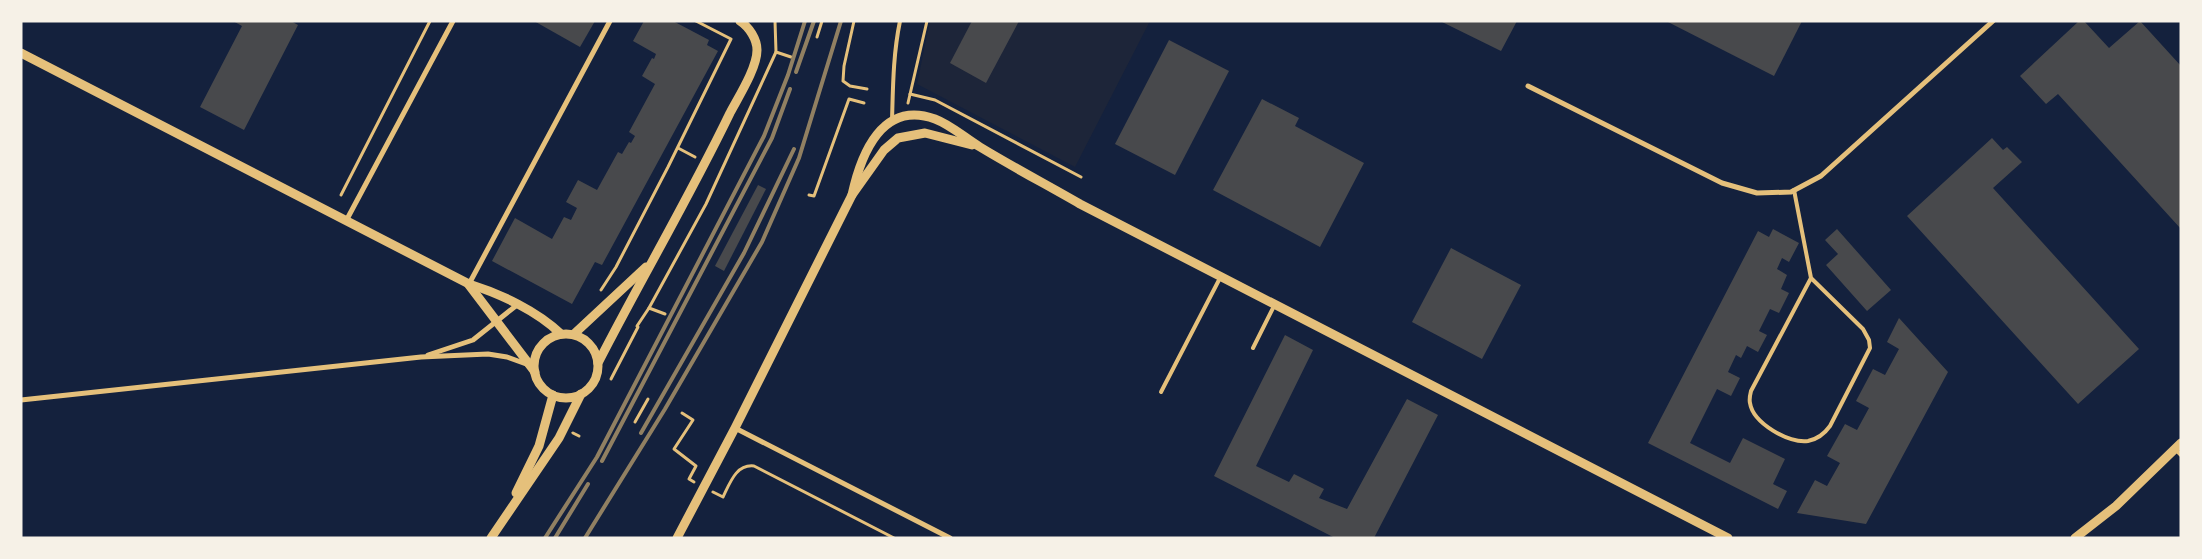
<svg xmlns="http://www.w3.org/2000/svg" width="2202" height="559" font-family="'Nunito Sans',sans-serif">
<rect width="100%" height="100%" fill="#14213d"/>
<polygon fill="#1d2539" points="930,21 1150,21 1075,167 917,84"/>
<g fill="#48494c">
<polygon points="233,21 291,21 298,25 244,130 200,107 242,26"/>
<polygon points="534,21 595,21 580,47"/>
<polygon points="644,21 673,21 709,40 707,45 718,51 602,265 595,262 572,304 492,261 515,218 552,239 564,217 571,220 577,208 566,202 578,180 597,190 618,152 622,154 629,142 631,143 635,136 629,132 655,84 642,76 652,58 654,59 656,54 633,41"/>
<polygon points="972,21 1019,21 986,83 950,63"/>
<polygon points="1440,21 1517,21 1501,51"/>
<polygon points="1666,21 1802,21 1774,76"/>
<polygon points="2079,21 2084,21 2109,48 2140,21 2181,66 2181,229 2058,94 2046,104 2020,76"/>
<polygon points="1169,40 1229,71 1175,175 1115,144"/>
<polygon points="1262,99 1299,118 1295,126 1364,163 1320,247 1213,190"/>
<polygon points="1992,138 2003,150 2007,147 2022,162 1993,188 2139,349 2078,404 1907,216"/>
<polygon points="758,185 766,189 724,271 715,266"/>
<polygon points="1773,229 1799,243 1789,262 1782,258 1777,269 1787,275 1781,289 1789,293 1779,313 1770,309 1759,331 1767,335 1758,352 1747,346 1741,358 1736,355 1728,372 1740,378 1731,396 1717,389 1690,443 1730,463 1743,438 1785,459 1773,484 1787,491 1778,509 1648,443 1758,231 1769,237"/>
<polygon points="1837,229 1891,290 1867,311 1826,265 1838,254 1825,240"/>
<polygon points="1451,248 1521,285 1482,359 1412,322"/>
<polygon points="1899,318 1948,372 1866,524 1797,513 1815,480 1827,486 1840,463 1827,456 1845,424 1857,430 1869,408 1856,401 1873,369 1885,375 1899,349 1887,342"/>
<polygon points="1285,335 1313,350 1256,466 1289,482 1294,474 1324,489 1319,498 1347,509 1407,399 1438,415 1374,538 1335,538 1214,476"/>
</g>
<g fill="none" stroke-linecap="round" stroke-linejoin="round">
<g stroke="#e5c07b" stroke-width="3">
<polyline points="775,21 776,52 791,57"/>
<polyline points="854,21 844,66 843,81 850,86 867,89"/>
<polyline points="817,37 822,21"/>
<polyline points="910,94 935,100 1081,177"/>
<polyline points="908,103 927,21"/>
<polyline points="678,148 695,157"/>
<polyline points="341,195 430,21"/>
<polyline points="809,195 814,196 849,99 864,103"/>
<polyline points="601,290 616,267 668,167 731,39 696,21"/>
<polyline points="649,308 706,204 776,52"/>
<polyline points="637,326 649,308 665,314"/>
<polyline points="611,379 638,327"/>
<polyline points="682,413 693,420 674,449 696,466 689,479 694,482"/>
<polyline points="635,422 648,399"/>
<polyline points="573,433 579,436"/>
<path d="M713,492L723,497C730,483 736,464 754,466L894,538"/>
</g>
<g stroke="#e5c07b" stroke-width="4">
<path d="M892,121C893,87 893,55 900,21"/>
<path d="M1794,190L1811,278L1863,329L1869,340L1870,348L1830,426C1825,433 1818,439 1808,441C1789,444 1753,423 1750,403C1749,399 1750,395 1751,391L1811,278"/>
<polyline points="1253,348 1275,304"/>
<polyline points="1161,392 1220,278"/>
<polyline points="2175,449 2181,455"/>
</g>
<g stroke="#e5c07b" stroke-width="5">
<polyline points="1528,86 1722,183 1757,193 1791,192 1821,176 1993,21"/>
<polyline points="346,221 453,21"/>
<polyline points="469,284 610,21"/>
<polyline points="428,355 473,340 517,305"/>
<polyline points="21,400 421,357 488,354 507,357 529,365"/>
<polyline points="735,428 950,538"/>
</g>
<g stroke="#e5c07b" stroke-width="9">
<path d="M21,53L469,284C501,294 537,311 561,334"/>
<path d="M852,195C861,154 882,100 935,119C951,125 965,138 980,147C1013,167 1047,185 1080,204L1728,538"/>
<polyline points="469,285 535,372"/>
<polyline points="574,334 646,267"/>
<circle cx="566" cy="366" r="32"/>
<path d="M598,363C641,279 689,198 730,113C739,96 757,68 757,50C757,39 749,27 740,21"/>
<polyline points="516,493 539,446 553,395"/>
<polyline points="491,538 559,438 581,394"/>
<polyline points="677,538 735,428 852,195 884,150 898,138 925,133 972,145"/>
<polyline points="2075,538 2116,506 2181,443"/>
</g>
<g stroke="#918062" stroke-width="4">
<polyline points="796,72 814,21"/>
<polyline points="641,433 744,253 794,149"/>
<polyline points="602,461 772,138 790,89"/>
<polyline points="545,538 597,457 764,136 788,75 805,21"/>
<polyline points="555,538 588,484"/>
<polyline points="585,538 665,409 762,242 799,158 841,21"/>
</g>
</g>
<rect width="2202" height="559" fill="none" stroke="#f6f1e7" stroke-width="45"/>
</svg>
